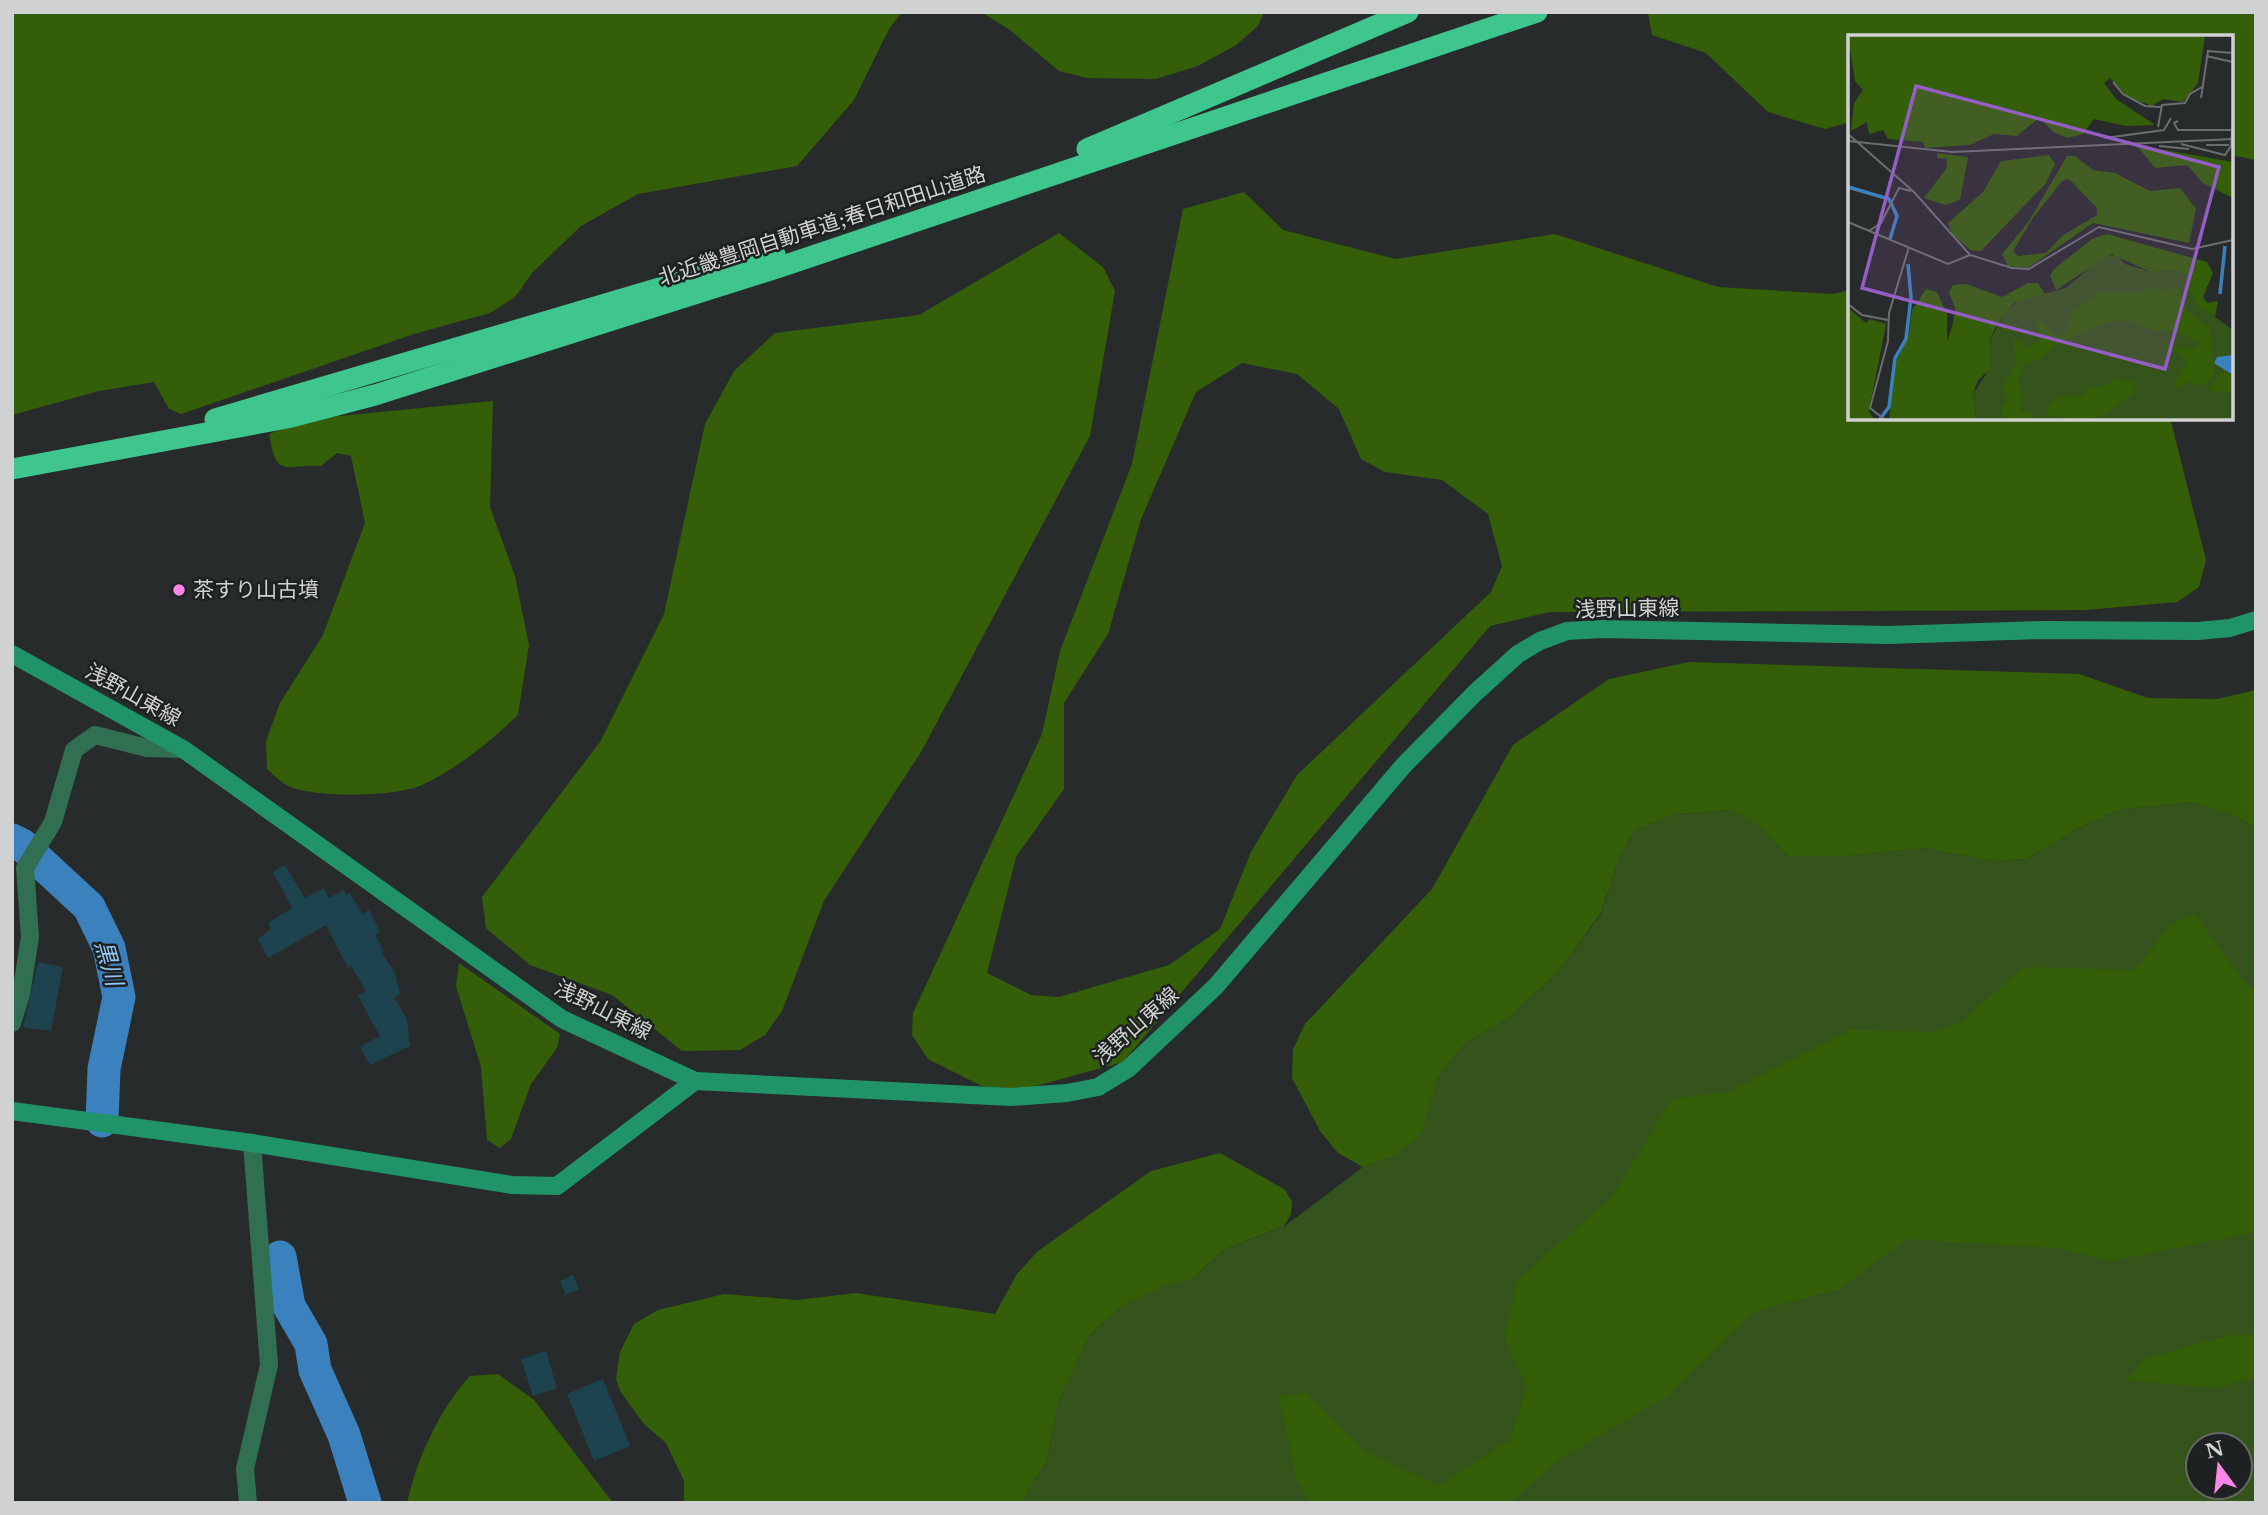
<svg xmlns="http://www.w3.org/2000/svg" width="2268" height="1515" font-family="'Libre Baskerville','Noto Sans JP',serif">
<rect width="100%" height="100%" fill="#282b2b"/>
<path fill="#35541b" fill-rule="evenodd" d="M2192,802L2235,816L2256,828V1503H1021L1047,1461L1058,1403L1090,1335L1122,1306L1163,1285L1192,1279L1223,1250L1285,1226L1363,1167L1389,1158L1423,1130L1438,1077L1454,1056L1467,1042L1507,1019L1558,972L1601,914L1620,856L1635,830L1675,814L1731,810L1757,823L1788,856H1849L1925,848L1992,861L2027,859L2079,828L2119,810ZM2198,1445H2240V1487H2198Z"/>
<g fill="#355e08" fill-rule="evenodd">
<polygon points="12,12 902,12 889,29 854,100 797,166 638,194 581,226 533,272 515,297 490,313 414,334 181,414 169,409 154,382 99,391 12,415"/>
<polygon points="981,12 1264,12 1258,26 1236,45 1198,66 1156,79 1087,78 1059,71 1010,30"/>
<polygon points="1648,12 2256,12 2256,160 2231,155 2231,37 1850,37 1850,122 1825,129 1768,112 1706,53 1652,35"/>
<path d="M1244,192L1283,230L1396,259L1555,234L1718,287L1833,294L1850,290V418H2170L2206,560L2199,587L2177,602L2086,610L1550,612L1490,626L1123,1062L1011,1093L982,1086L928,1059L912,1035L913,1013L1042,734L1060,651L1132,464L1183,209ZM1242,363L1297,374L1339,409L1361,459L1385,472L1442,480L1488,514L1502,566L1491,592L1297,775L1251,852L1220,929L1169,965L1059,997L1031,995L987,973L1016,857L1064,789V703L1108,634L1141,519L1196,392Z"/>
<polygon points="1059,233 1103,267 1115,291 1090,436 921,752 824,901 782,1011 765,1035 740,1050 682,1051 612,995 530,965 486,928 482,897 600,742 664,614 705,424 734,371 775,333 919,315"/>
<path d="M493,401L490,507L515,576L529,645L518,715C491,741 457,769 422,785C396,797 314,798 288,786C280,782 273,774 267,769L266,741L280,703L323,635L365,523L351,456L337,453L321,466C284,463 277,481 269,434L309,419Z"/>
<polygon points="1689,662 2079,674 2148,698 2217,699 2256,690 2256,828 2235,816 2192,802 2119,810 2079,828 2027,859 1992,861 1925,848 1849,856 1788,856 1757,824 1731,810 1675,814 1635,830 1620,856 1601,913 1558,972 1507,1019 1467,1042 1454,1056 1438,1077 1423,1130 1413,1142 1389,1158 1363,1167 1338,1153 1320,1131 1292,1078 1293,1049 1305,1024 1432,889 1513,745 1609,679"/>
<polygon points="2194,913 2244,982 2256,991 2256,1232 2111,1261 2056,1248 1906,1239 1839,1289 1753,1312 1669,1395 1560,1459 1510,1503 1312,1503 1297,1481 1279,1396 1306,1393 1365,1451 1439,1486 1510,1440 1527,1388 1504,1336 1518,1280 1612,1197 1672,1099 1729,1092 1850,1030 1933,1032 1960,1023 2024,967 2136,970 2170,925"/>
<polygon points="459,963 560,1034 557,1048 531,1084 511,1139 500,1148 487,1140 481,1067 456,986"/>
<polygon points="1220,1153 1284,1189 1292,1201 1291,1214 1284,1226 1223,1250 1192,1279 1163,1286 1122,1306 1090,1335 1058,1403 1047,1461 1021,1503 684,1503 684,1481 666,1443 644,1424 620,1391 616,1379 620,1352 634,1324 658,1310 724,1294 797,1300 856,1293 995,1314 1017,1274 1038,1251 1151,1171"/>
<polygon points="2231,1335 2256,1335 2256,1377 2217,1388 2126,1380 2146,1358"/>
<path d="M498,1374L534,1400L613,1503H407C417,1458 439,1410 470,1376Z"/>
</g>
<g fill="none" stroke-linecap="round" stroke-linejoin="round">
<g stroke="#3a81be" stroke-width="33">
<polyline points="12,840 22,845 89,907 109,948 119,997 104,1069 102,1121"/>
<polyline points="280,1257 289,1306 311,1344 315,1370 344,1435 365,1503"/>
</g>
</g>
<g fill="#1c434e">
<polygon points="285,865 305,898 324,888 329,898 344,890 346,895 350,893 362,914 369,910 380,932 375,935 384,951 381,952 395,973 400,994 394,997 407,1019 410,1046 370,1065 360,1047 380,1036 358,996 366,991 351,966 348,968 326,925 268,958 258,939 271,929 268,923 292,908 273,872"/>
<polygon points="38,962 63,967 51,1031 23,1027"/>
<polygon points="573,1275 579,1289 566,1295 560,1281"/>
<polygon points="546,1351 557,1388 533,1396 521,1359"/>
<polygon points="603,1379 630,1446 594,1461 567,1394"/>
</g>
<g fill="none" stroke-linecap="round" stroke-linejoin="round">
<g stroke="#306f52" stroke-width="18">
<polyline points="12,1023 21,994 30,937 25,868 53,822 74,750 95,735 147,748 183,749"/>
<polyline points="248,1503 245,1469 269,1365 252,1143"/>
</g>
<g stroke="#209468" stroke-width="18">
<polyline points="12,654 183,749 562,1019 695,1081 1011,1097 1067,1093 1098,1087 1129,1068 1216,986 1404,765 1475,693 1518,654 1540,641 1567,631 1602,629 1888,635 2043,630 2198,631 2230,628 2256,620"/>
<polyline points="12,1111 252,1143 512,1185 557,1186 695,1081"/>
</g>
<g stroke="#3ec68e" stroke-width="21">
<polyline points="1087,149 1408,12"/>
<polyline points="215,419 775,254"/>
<polyline points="12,469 287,418 375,395 780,267 1537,12"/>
</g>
</g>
<circle fill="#fa87e7" stroke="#1e2121" stroke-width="2.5" cx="179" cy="590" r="7"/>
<g text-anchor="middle" stroke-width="5" stroke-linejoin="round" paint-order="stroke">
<g font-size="21" fill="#d0d2d2" stroke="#1e2121">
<text transform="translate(822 226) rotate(-18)" y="7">北近畿豊岡自動車道;春日和田山道路</text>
<text transform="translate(1627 609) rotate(-1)" y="7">浅野山東線</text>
<text transform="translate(133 695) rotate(29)" y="7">浅野山東線</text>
<text transform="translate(603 1010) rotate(27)" y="7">浅野山東線</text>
<text transform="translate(1136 1026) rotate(-41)" y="7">浅野山東線</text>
</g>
<g font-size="21" fill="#d0d2d2" stroke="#1e2121" text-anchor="start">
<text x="193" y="597">茶すり山古墳</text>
</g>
<g font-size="23" font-style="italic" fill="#93c7f9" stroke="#1e2121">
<text transform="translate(109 963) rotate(74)" y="8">黒川</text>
</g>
</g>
<g transform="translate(1848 35)">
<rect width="385" height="385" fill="#282b2b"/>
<path d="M257,220L270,221L277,229L303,237L332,236L341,243L340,255L353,272L385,295V384H128L125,359L138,339L141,306L159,276L171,265L218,253Z" fill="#35541b"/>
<path d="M0,1H357L350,48L335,67L315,64L304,71L280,62L262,43L256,48L268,64L307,90L278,91L246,84L235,99L220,103L207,98L191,83L169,101L146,99L122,110L77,113L75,107L40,104L35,95L21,99L19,87L3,96L6,68L15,55L7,46ZM288,110L385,127V163L355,148L339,130L307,133ZM89,118L120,122L112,165L98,170L76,163L98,134L99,124L89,123ZM201,120L207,129L198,148L133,216L122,215L104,199L100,188L135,157L153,126ZM219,121H227L245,135L267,138L302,156L332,153L348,174L341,208L245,188L180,233L160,231L154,219L181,186ZM221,144L249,173V180L214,201L198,218L170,221L165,216L185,183L214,146ZM259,199L359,227L365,238L355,262L359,268L370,266L367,282L352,272L340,255L341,243L332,236L303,237L263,219L208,255L202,241L206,234L244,204ZM180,248H190L197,259L166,268L149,290L141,306L142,334L130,345L125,359L128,384H41L48,326L60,303L64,275L78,254L89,257L99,279V307L104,292L107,273L101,257L105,250L118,249L154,262ZM329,251L339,276L362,295L366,339L357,351L343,347L324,353L339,326L327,315L303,311L347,314L352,308L330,296L305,295L278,285L255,289L206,310L191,325L175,327L170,348L175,362L172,376L181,377L186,384H157L152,374L159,364L154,353L169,327L165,303L182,314L191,306L189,283L207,301L218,297L225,276L252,257L293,258L304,252L319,257ZM0,273L18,288L22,284L38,289L21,376L26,384H0ZM373,337L382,339L385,358L361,355ZM269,343L288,347L285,358L257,379L242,384L197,381L203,367L221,360L233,361L244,351H256Z" fill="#355e08" fill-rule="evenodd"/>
<path d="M385,320V340L366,328L369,322Z" fill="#3a81be"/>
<path fill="none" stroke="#3a81be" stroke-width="3.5" d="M0,152L41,164L49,181L42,204M372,259L377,211M32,384L41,372L47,323L58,304L63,262L60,229"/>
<path fill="none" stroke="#6b6e6e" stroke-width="2" d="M358,21L385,27M0,26V83M265,47L275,59L297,71L313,72M353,63L360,16L385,18M330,86L326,88L330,95H385M310,92L314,70L337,68L342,59L354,52M0,99L66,157L122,220L164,233L181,234L251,192L344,214L385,205M257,103L316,95L323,83M0,106L104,117L385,104M333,109L377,120L383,111L385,85M358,110H381M311,111L341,114M0,187L100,229L122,220M21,196L33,188L51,153L63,156M0,218V243M0,269L14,280L40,285M36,384L22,373L40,306L41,278L61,212"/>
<path fill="#945ec5" fill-opacity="0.15" stroke="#945ec5" stroke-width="3.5" d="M68,51L371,132L317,334L14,253Z"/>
<rect width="385" height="385" fill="none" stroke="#d0d2d2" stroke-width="3.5"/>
</g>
<rect width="2268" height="1515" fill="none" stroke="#d0d2d2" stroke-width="28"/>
<g transform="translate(2219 1466) rotate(345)"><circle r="33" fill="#1e2121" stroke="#656868" stroke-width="2"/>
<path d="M0-5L12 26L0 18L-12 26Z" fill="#fa87e7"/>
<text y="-10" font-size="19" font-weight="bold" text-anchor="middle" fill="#d0d2d2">N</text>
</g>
</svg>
